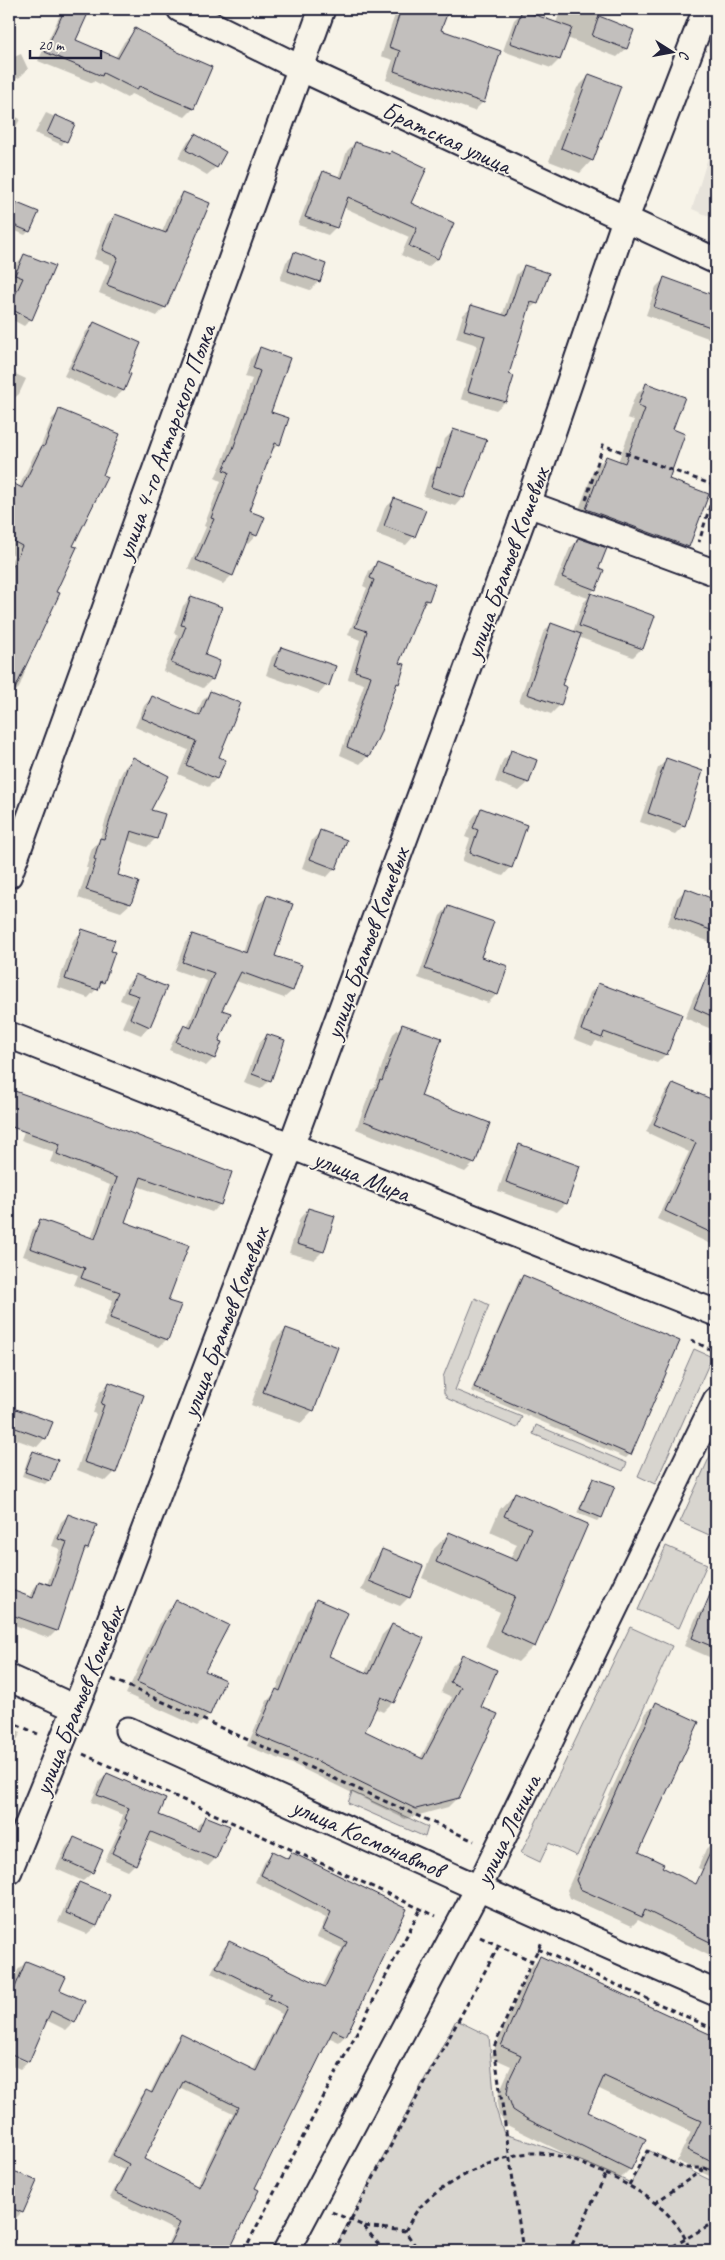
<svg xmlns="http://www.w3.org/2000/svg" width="725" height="2260" font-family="Caveat,sans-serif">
<rect width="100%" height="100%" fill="#f7f3e8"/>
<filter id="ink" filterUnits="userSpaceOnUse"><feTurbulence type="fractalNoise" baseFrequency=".02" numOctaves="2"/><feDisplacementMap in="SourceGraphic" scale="10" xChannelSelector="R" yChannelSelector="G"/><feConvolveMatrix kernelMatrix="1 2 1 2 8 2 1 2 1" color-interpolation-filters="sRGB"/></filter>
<g filter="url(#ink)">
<polygon fill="#e7e3db" points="716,132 716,219 692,209"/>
<g fill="#d8d5cf" stroke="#7d7c85">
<polygon points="475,1298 489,1305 455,1390 522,1417 517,1428 448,1399 444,1393 443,1377"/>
<polygon points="694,1349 712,1357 655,1484 638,1476"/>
<polygon points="536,1425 627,1463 623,1471 533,1434"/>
<polygon points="716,1443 716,1538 680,1522"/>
<polygon points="666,1546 707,1564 679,1628 638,1610"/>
<polygon points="630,1627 672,1646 577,1856 549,1843 540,1862 521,1853"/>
<polygon points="352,1792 428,1827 425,1837 348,1803"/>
<path d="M456,2020L489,2036L495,2106L504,2134C549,2147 590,2164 631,2183L648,2150L716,2183V2251H333Z"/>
</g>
<g fill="#0003" fill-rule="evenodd">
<polygon points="63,9 81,9 88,12 74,41 115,58 124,42 132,34 210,68 193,109 185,117 131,94 127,98 94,81 93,83 38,61"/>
<polygon points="397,9 448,9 440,31 483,102 474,111 386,80 393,60 381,56"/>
<polygon points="561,9 603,9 599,17 633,31 626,49 617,57 567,38 559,60 551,68 503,51 514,20 522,12 556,23"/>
<polygon points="21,54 28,69 20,77 9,82 9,57 12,58"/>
<polygon points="590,75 592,160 580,173 549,161 577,88"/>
<polygon points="9,113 20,119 9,141"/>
<polygon points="46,113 73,125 62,145 35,133"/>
<polygon points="195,135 216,167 207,175 178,158 186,144"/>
<polygon points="355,143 409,204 452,224 437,259 428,267 401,255 409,237 343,207 336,227 328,235 298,225 315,181 323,173 338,178 347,151"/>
<polygon points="183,193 165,307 157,316 99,293 110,265 94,259 107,224 115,215 162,232 175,202"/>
<polygon points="17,204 29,231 25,235 9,228 9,218"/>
<polygon points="295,254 325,265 318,282 310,290 280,280 286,262"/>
<polygon points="24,256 31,319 24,326 9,318 9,283 17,263"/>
<polygon points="525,266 537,303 527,311 507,375 505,402 496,410 461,399 477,345 456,338 463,315 472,307 502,316 516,275"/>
<polygon points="664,279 716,298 716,341 646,315 656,287"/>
<polygon points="94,323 126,373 130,375 123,391 114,399 64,376 86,332"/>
<polygon points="260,349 270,413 278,444 271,452 247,512 256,535 248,544 245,542 232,575 223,584 188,569 206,527 204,526 221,481 215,478 224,458 252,379 245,377 252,357"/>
<polygon points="9,371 26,379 19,394 10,402"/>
<polygon points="647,384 671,430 668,480 688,546 677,558 575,520 594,469 606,457 618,462 634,420 627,418 635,396"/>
<polygon points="60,411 72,546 22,671 25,672 19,688 11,696 9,696 9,567 14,555 9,552 9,482 19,487 34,455 39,450 52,419"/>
<polygon points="454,430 463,497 455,506 423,496 429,477 434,472 445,439"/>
<polygon points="394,500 414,536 406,545 376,534 385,508"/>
<polygon points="579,539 595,589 590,594 653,616 642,648 633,657 578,637 561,686 560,705 551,714 519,702 543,633 551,624 573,632 583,603 588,598 554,586 570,548"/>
<polygon points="377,563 428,600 420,608 398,664 398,683 394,687 368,756 360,764 340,755 364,684 348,679 360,640 348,635 367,588 363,586 369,571"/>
<polygon points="191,598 203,656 212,679 203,688 163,671 178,635 174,633 183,606"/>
<polygon points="281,648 327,685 319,694 266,675 272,657"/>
<polygon points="716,662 716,686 708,683"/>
<polygon points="211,692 218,757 216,779 208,787 178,774 188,750 135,727 144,706 152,697 196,716 202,701"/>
<polygon points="512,752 536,761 528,783 519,791 495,782 503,760"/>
<polygon points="133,759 156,838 147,847 127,840 117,876 137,883 130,904 121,912 78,898 88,868 86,868 92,848 99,841 119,778 125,767"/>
<polygon points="667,760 684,825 675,834 640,822 658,768"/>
<polygon points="481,809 511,867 503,876 462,861 470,839 465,837 473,818"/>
<polygon points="321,831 335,868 327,877 302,868 312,840"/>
<polygon points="686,890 716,901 716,944 667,926 677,898"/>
<polygon points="267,897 274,956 292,991 284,998 236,981 221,1010 218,1041 214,1058 206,1066 169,1050 176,1035 184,1027 187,1028 207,981 175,970 185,943 192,935 243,953 259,904"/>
<polygon points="448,907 480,958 506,967 496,995 488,1003 418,978 440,916"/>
<polygon points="83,931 103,982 88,998 57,987 74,939"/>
<polygon points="136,975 149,1026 141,1035 122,1027 132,1005 120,1000 127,984"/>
<polygon points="598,985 666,1054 657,1063 596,1041 592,1046 574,1039 590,993"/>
<polygon points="704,987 716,992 716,1031 685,1018 694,996"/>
<polygon points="402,1026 419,1097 474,1163 465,1172 356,1129 371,1090 375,1086 393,1034"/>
<polygon points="267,1035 270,1080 261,1089 244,1083 259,1044"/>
<polygon points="673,1084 716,1104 716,1242 713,1245 657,1219 689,1152 646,1132 665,1093"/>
<polygon points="17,1093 220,1204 212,1212 137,1186 123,1223 167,1301 167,1339 159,1347 103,1326 113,1300 74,1285 78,1275 23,1256 33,1229 41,1221 91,1239 110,1185 50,1162 54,1152 21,1140 26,1126 9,1120 9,1102"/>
<polygon points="520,1146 566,1203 557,1212 498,1191 511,1155"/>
<polygon points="308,1209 333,1217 322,1252 314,1260 289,1253 300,1218"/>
<polygon points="9,1258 15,1261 9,1277"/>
<polygon points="523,1276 630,1454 626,1458 471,1391 519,1280"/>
<polygon points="286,1329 313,1410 301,1423 251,1405 273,1342"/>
<polygon points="109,1383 115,1472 106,1481 77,1470 96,1414 93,1413 100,1392"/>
<polygon points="16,1410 45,1438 37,1447 9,1437 9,1418"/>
<polygon points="33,1452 49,1480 45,1484 22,1476 29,1456"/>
<polygon points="594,1479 601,1517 597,1521 577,1513 590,1483"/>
<polygon points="515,1493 587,1524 534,1646 518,1662 485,1647 500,1612 422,1578 434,1549 449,1533 510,1559 517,1544 490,1532 500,1509"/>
<polygon points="68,1515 95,1525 87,1549 82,1554 56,1631 49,1638 9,1623 9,1590 30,1598 33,1589 40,1582 47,1585 60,1549 52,1546 61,1522"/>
<polygon points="382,1551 409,1597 400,1606 361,1590 374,1559"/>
<polygon points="177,1601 204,1672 224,1681 209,1715 197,1726 126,1694 165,1613"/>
<polygon points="317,1601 328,1657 365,1673 382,1635 392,1625 393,1702 383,1712 374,1708 363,1732 420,1759 452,1697 441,1692 452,1666 462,1656 479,1707 458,1797 448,1807 405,1819 295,1765 247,1746 267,1701 275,1693 307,1611"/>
<polygon points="706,1606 716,1611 716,1660 684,1646 697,1615"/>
<polygon points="656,1704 637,1853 643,1860 716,1896 716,1959 638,1920 632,1926 570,1898 567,1890 646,1713"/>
<polygon points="9,1727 21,1732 9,1756"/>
<polygon points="107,1774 158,1816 196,1831 198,1825 205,1818 215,1859 208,1866 146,1840 135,1864 128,1871 105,1861 121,1827 119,1826 123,1815 91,1802 100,1781"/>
<polygon points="74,1838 101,1850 92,1873 83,1881 56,1869 66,1847"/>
<polygon points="716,1839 716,1876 698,1868 706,1849"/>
<path d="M272,1853L286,1859L291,1854L405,1910L345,2036L339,2042L328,2037L253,2188L258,2191L228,2251H164L174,2230L110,2198L124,2170L107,2162L140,2098L146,2091L150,2093L175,2042L182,2035L253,2071L282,2014L263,2004L265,2000L211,1973L223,1949L229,1943L322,1987L342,1948L317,1937L326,1918L255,1882L266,1859ZM179,2087L233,2113L196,2187L143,2160Z"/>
<polygon points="79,1883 108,1895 96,1926 87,1934 58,1922 71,1892"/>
<polygon points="540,1958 716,2039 716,2179 677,2161 691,2132 597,2088 586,2112 630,2169 619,2180 507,2125 499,2115 497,2104 499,2092 511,2066 491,2057 529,1969"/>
<polygon points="26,1962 59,1990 74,2022 66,2030 46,2020 28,2061 20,2069 9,2064 9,2054 26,2062 26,2059 9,2052 9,1993 18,1970"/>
<polygon points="9,2170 35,2182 22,2212 14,2220 9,2218"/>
</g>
<g fill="#c2bfbd" stroke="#22223b" fill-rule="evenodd">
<polygon points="65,9 90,9 76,40 118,58 135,28 178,52 212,67 194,109 139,86 137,90 103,73 102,76 45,52"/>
<polygon points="401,9 449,9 441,30 501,51 484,103 394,71 400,51 389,47"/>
<polygon points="522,10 572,28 560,60 510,43"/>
<polygon points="599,16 634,30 627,49 592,36"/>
<polygon points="589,74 621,86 593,161 561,148"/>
<polygon points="55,115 75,124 67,142 47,133"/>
<polygon points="195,134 226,152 217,168 186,150"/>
<polygon points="355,142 390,154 391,151 427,168 411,203 454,223 438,259 409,246 417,228 348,197 337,228 305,217 323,171 342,178"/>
<polygon points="183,192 210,203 166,308 107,285 118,257 102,250 115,214 166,233"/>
<polygon points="17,203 39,212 30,232 9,223"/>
<polygon points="294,252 326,264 320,282 288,271"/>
<polygon points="24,254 55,266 32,320 9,308 23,278 15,275"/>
<polygon points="524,265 549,273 538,304 531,302 509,374 514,376 506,402 468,391 485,336 464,330 471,305 507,316"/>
<polygon points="664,277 716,296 716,329 654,307"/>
<polygon points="94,322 141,343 128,373 131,374 124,391 71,368"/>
<polygon points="260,347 290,358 271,412 289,418 280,445 275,443 249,511 265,517 257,536 250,533 233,576 196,560 214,519 211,518 229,472 223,470 233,449 260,371 253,368"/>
<polygon points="646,383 685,397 673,429 685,434 669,479 709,494 689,547 586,509 606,456 625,463 645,409 638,406"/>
<polygon points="59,409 120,434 103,475 107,477 73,546 77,547 56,592 60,593 9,702 9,574 22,546 9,539 9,481 22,488 42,446 44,447"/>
<polygon points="453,429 487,440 464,498 431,487 437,467 440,468"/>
<polygon points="394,498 426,510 415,537 384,526"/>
<polygon points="578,538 607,548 599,568 604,570 596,590 562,577"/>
<polygon points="377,561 435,584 429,601 425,600 399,663 405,664 399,684 397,683 380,734 369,757 347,747 371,676 355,671 367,631 355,627 374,580 370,578"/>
<polygon points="591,593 655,616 643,649 579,626"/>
<polygon points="191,596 222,607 205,655 220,661 213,680 171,663 186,626 181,625"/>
<polygon points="551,623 581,634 562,685 567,687 561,706 527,694"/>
<polygon points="281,647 336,666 329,686 274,666"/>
<polygon points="210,691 241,703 219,757 226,760 217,779 186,765 196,741 142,718 152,696 200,716"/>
<polygon points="511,750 537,760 529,783 503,774"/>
<polygon points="133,757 169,776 151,810 165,814 157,839 131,831 118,875 139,882 131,904 86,890 96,860 94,859 100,838 104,839 127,768"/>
<polygon points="666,758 703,771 685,826 648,813"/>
<polygon points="481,808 527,825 512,868 470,853 478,830 473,828"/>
<polygon points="320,830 347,840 336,869 310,859"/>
<polygon points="685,888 716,900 716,932 675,917"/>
<polygon points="267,895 293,904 275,956 302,965 293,991 241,972 222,1010 231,1013 219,1041 222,1042 215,1059 176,1042 184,1025 191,1028 214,973 182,962 192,934 247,953"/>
<polygon points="448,906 494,922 481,957 508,966 498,995 425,969"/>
<polygon points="82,929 115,940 111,951 115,952 104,983 101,981 98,990 65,979"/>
<polygon points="715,955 716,955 716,1018 694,1008"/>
<polygon points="135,974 167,987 150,1027 130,1018 139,996 127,992"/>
<polygon points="598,983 682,1014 667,1055 604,1032 602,1038 581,1030"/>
<polygon points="402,1024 442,1038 421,1096 490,1123 475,1164 364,1121 380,1080 382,1081"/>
<polygon points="267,1034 285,1040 271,1081 252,1074"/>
<polygon points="673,1083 716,1101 716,1235 665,1211 696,1143 654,1124"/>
<polygon points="9,1089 92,1118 232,1172 221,1205 141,1177 125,1222 189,1245 168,1301 181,1305 168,1340 110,1318 120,1292 81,1278 85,1268 30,1248 40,1219 95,1239 117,1178 57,1154 60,1144 9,1126"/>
<polygon points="519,1144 580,1166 567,1204 506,1182"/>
<polygon points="308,1208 335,1216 324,1252 297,1244"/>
<polygon points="523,1275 680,1341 631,1455 474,1387"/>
<polygon points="286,1328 338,1347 314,1411 263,1392"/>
<polygon points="109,1382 144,1395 116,1473 84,1462 104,1405 101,1404"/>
<polygon points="16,1409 53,1422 46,1439 10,1426"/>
<polygon points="33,1451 58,1460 50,1481 25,1472"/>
<polygon points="593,1478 615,1486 602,1518 580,1509"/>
<polygon points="515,1492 588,1524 535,1647 500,1631 515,1596 436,1562 449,1532 517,1561 531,1528 504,1516"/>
<polygon points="68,1514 97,1525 88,1549 85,1548 57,1631 9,1614 9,1589 33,1598 39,1581 51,1585 67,1542 58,1539"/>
<polygon points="382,1549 423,1566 410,1598 369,1581"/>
<polygon points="716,1580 716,1648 692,1638"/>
<polygon points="316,1599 348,1613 329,1656 369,1674 392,1624 424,1638 394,1703 381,1697 365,1731 423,1759 461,1687 450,1682 462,1654 497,1670 481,1707 498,1714 459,1798 416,1809 305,1755 256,1735 276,1689 280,1691"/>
<polygon points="176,1600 229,1625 205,1671 225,1680 210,1715 137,1682 162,1626"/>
<polygon points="656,1702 699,1722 639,1852 664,1864 662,1867 696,1884 716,1840 716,1945 645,1910 642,1917 580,1889 576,1880"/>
<polygon points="107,1773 166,1799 159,1815 199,1831 205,1816 230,1826 216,1859 151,1832 136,1865 112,1853 127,1820 125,1819 129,1808 97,1795"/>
<polygon points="74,1837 103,1850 93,1873 64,1860"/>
<path d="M272,1851L288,1859L291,1852L407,1909L346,2036L333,2030L255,2188L259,2190L229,2251H166L180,2223L115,2192L129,2164L113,2155L146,2090L152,2093L181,2034L256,2071L287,2007L268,1998L271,1994L216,1967L229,1941L325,1987L347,1942L323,1930L331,1912L261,1875ZM184,2080L238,2107L199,2187L144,2159Z"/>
<polygon points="79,1882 110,1895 97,1926 66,1913"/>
<polygon points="540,1956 716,2037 716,2164 687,2150 701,2121 604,2076 588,2112 646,2139 631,2170 527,2119 513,2110 507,2093 509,2080 521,2055 501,2046"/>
<polygon points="26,1961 66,1977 60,1990 85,2001 75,2023 51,2011 29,2062 9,2053 9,2002"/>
<polygon points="9,2169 37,2181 23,2213 9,2207"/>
</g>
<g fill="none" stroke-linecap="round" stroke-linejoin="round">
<defs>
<g id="minor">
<polyline points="180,9 300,68 716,261"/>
<polyline points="528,504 716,573"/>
<polyline points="9,875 322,9"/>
<polyline points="9,1035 716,1313"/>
<polyline points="9,1678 75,1708"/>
<path d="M128,1730C324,1818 519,1908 716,1993"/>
<polyline points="9,1871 91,1670 291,1146 528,504 625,220 706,9"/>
<path id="s1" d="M286,2251L479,1887L716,1400"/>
</g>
</defs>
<use href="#minor" stroke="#22223b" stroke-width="29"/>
<g stroke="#22223b" stroke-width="3" stroke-dasharray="5 4" stroke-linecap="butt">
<polyline points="586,500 603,445 716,486 699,542"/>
<polyline points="691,1340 716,1352"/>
<polyline points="112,1679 474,1841"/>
<polyline points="9,1721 38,1734"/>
<polyline points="83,1754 436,1916"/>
<polyline points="480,1937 532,1961"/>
<polyline points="538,1949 716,2030"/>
<path d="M606,2174C640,2190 679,2213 690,2251"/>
<polyline points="629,2185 647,2151 684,2168 705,2168 716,2173"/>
<polyline points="655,2203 705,2168"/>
<polyline points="332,2212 364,2226 405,2231 419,2251"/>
<polyline points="364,2227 382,2248 387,2251"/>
<path d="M405,2231C410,2222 415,2212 422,2205C446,2181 502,2152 536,2153C561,2153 584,2165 606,2174L569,2251"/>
<polyline points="244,2251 421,1908"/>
<polyline points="334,2251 498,1947"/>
<polyline points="523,2251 494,2047 532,1961 542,1942"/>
<polyline points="665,2251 716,2221"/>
</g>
<use href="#minor" stroke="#f7f3e8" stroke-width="25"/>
</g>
</g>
<g text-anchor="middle" stroke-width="4" stroke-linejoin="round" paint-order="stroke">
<g font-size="25" fill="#22223b" stroke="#f7f3e8">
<text transform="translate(447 137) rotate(25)" y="9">Братская улица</text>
<text transform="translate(165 442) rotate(-70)" y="9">улица 4-го Ахтарского Полка</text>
<text transform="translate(506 563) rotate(-70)" y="9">улица Братьев Кошевых</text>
<text transform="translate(366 943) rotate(-70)" y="9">улица Братьев Кошевых</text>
<text transform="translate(362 1175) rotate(22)" y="9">улица Мира</text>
<text transform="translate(224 1322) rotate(-69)" y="9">улица Братьев Кошевых</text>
<text transform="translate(78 1700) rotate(-68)" y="9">улица Братьев Кошевых</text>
<text dy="9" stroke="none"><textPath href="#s1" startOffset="476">улица Ленина</textPath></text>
<text transform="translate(368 1837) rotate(24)" y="9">улица Космонавтов</text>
</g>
</g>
<rect width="725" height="2260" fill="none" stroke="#f7f3e8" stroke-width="30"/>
<rect x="15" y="15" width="695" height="2230" fill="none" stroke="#22223b" stroke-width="2" filter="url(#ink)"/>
<g transform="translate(672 52) rotate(101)" stroke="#f7f3e8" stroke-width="4" paint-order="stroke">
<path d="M0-4L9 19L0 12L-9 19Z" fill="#22223b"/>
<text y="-8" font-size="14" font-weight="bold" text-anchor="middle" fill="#22223b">С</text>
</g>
<path d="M30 50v8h71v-8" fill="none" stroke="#22223b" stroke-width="2.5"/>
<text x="38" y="50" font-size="15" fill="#22223b" stroke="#f7f3e8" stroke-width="4" paint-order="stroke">20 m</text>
</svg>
